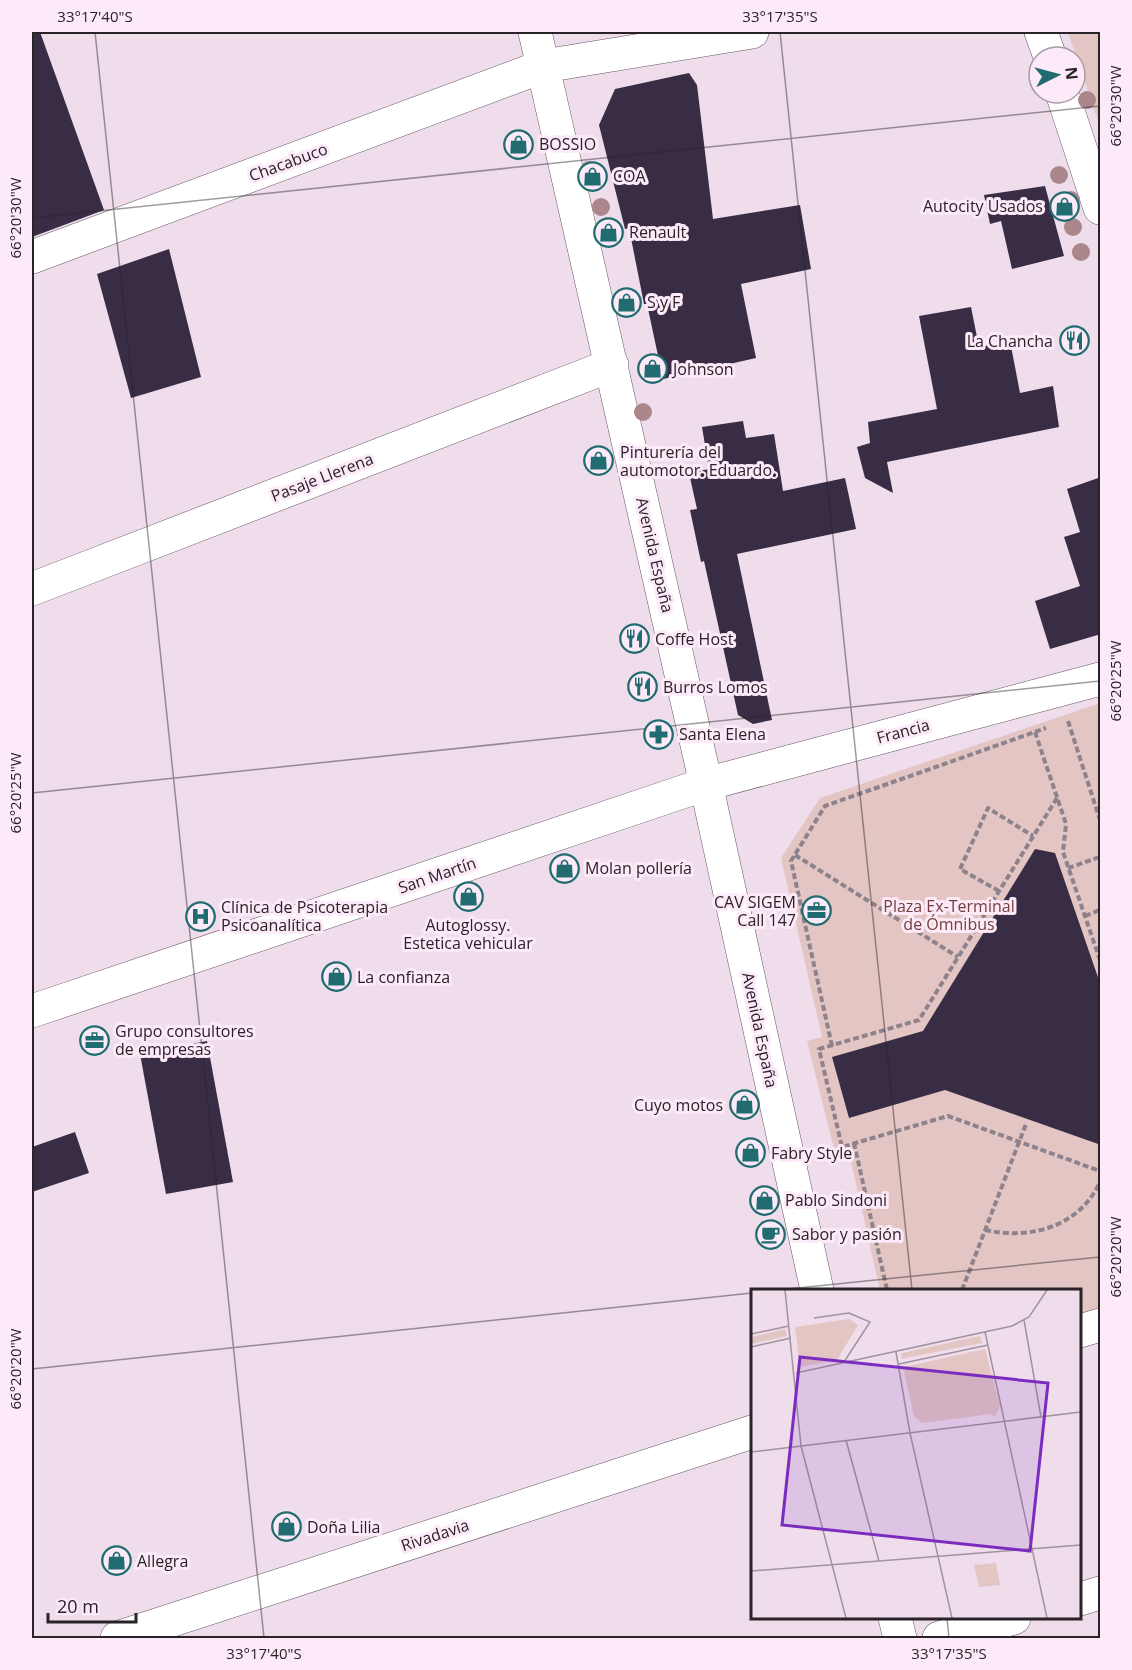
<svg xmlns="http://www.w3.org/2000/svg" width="1132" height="1670" font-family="'Open Sans',sans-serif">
<rect width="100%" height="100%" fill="#efddec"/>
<g fill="#e3c6c3">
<polygon points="1068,32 1100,32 1100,127"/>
<polygon points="1100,703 1100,1310 1080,1318 1080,1290 880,1290 851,1162 836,1157 807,1041 822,1037 781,858 820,798"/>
</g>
<g fill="#382d45">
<polygon points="32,32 40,32 104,210 32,237"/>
<polygon points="689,73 697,85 713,219 800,205 811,269 741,284 756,358 663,379 647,304 644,304 629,228 625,229 599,125 615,89"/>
<polygon points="1045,186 1064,256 1012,269 1001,221 990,224 984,195"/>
<polygon points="169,249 201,377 131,398 97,274"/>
<polygon points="971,307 979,347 1010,341 1020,393 1053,386 1059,427 887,462 893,493 865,478 857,447 870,443 868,422 937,409 919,316"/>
<polygon points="743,421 746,438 774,434 783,491 845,478 856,529 737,554 772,720 753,724 738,715 704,561 701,562 690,510 697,509 689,473 709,469 702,427"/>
<polygon points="1101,477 1101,634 1050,649 1035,601 1080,586 1064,537 1080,532 1067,489"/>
<polygon points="1035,849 1055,853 1101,986 1101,1145 945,1090 849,1118 832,1057 923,1031"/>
<polygon points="207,1041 233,1182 166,1194 140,1054"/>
<polygon points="75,1132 89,1173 32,1192 32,1147"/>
</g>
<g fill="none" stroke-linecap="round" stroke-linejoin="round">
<defs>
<g id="minor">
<polyline points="32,257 544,66"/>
<polyline points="32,589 612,365"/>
<polyline points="32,1011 706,784 1100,679"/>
<polyline points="1080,1331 1100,1325"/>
<polyline points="1080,1599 1100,1593"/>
<polyline points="117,1638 752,1432"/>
<polyline points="939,1638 1014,1618"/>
</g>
<g id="tertiary">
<polyline points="1041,32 1050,57"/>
<polyline points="1062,93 1100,208"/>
</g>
<g id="secondary">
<polyline points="535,32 706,784 817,1290"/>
<polyline points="544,66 752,32"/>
<polyline points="895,1618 900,1638"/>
</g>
</defs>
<use href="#minor" stroke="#655663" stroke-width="34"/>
<use href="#tertiary" stroke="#655663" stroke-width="34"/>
<use href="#secondary" stroke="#655663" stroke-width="34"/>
<g stroke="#8e828c" stroke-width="4" stroke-dasharray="6 3" stroke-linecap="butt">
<polyline points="1068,721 1100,820"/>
<polyline points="1035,732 1066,824 1063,852 1100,960"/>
<polyline points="1057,798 919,1020 819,1049 842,1147 948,1116 1100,1171"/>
<polyline points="795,855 958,957"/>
<polyline points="1068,868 1100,857"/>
<polyline points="999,891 960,869 988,808 1033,836"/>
<polyline points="1085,916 1100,910"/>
<polyline points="832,1046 791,861 825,806 1046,728"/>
<polyline points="854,1143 887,1290"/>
<path d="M985,1230C1031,1240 1079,1227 1100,1182"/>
<polyline points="962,1290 1026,1124"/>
</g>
<use href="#minor" stroke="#fff" stroke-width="33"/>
<use href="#tertiary" stroke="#fff" stroke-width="33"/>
<use href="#secondary" stroke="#fff" stroke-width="33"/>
</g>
<g fill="#ab878c">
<circle cx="1087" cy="100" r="9"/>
<circle cx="589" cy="170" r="9"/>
<circle cx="1059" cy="175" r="9"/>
<circle cx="1071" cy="200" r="9"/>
<circle cx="601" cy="207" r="9"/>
<circle cx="1073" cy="227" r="9"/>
<circle cx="608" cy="232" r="9"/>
<circle cx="1081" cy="252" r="9"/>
<circle cx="643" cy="412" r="9"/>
</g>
<path fill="none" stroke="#292328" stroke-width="1.5" stroke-opacity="0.45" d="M95,32L264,1638M780,32L912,1290M32,218L1100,106M32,793L1100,681M778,1290L1100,1257M32,1369L752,1293M947,1618L949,1638"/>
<defs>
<symbol id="shop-ring" viewBox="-11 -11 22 22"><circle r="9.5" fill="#fdeaf9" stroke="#206c70" stroke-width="1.5"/><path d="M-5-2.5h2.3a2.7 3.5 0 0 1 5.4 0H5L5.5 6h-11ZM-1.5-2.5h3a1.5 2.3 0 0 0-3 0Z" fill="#206c70"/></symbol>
<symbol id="restaurant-ring" viewBox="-11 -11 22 22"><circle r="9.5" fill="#fdeaf9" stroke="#206c70" stroke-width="1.5"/><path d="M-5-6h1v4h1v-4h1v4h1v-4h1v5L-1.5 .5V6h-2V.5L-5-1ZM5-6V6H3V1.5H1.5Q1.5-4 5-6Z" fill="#206c70"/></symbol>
<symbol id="pharmacy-ring" viewBox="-11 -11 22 22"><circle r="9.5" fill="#fdeaf9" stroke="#206c70" stroke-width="1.5"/><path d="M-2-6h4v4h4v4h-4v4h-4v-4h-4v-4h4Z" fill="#206c70"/></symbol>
<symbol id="office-ring" viewBox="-11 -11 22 22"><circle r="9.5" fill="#fdeaf9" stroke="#206c70" stroke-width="1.5"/><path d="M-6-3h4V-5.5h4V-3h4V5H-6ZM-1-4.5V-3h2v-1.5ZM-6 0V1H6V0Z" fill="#206c70"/></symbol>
<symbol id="hospital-ring" viewBox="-11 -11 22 22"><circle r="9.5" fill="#fdeaf9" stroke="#206c70" stroke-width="1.5"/><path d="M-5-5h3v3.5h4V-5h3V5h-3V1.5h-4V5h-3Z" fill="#206c70"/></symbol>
<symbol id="cafe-ring" viewBox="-11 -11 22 22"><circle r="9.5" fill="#fdeaf9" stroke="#206c70" stroke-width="1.5"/><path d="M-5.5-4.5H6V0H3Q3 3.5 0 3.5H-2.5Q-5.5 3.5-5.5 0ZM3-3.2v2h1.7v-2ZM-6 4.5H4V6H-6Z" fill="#206c70"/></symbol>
</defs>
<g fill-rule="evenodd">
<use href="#shop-ring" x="502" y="128" width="33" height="33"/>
<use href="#shop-ring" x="576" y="160" width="33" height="33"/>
<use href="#shop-ring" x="1048" y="190" width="33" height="33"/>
<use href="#shop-ring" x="592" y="216" width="33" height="33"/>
<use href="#shop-ring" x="610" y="286" width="33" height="33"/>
<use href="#restaurant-ring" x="1058" y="324" width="33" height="33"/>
<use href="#shop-ring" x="636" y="352" width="33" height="33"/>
<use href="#shop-ring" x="582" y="444" width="33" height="33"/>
<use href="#restaurant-ring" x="618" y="622" width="33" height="33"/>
<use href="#restaurant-ring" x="626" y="670" width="33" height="33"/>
<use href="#pharmacy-ring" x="642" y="718" width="33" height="33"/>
<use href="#shop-ring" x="548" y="852" width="33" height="33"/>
<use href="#shop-ring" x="452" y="880" width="33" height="33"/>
<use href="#office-ring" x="800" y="894" width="33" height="33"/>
<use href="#hospital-ring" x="184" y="900" width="33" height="33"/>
<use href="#shop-ring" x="320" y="960" width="33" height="33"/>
<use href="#office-ring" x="78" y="1024" width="33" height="33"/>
<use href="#shop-ring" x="728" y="1088" width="33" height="33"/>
<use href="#shop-ring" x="734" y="1136" width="33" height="33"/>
<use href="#shop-ring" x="748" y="1184" width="33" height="33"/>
<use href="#cafe-ring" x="754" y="1218" width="33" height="33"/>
<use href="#shop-ring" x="270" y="1510" width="33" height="33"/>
<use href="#shop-ring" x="100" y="1544" width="33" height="33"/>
</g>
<g text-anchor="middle" stroke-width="6" stroke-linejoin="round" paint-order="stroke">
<g font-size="16" fill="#292328" stroke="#fdeaf9" text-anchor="start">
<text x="539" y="150">BOSSIO</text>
<text x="613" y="182">COA</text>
<text x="1043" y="212" text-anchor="end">Autocity Usados</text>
<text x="629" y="238">Renault</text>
<text x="647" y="308">S y F</text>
<text x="1053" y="347" text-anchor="end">La Chancha</text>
<text x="673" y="375">Johnson</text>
<text x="620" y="458">Pinturería del<tspan x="620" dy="18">automotor. Eduardo.</tspan></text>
<text x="655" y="645">Coffe Host</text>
<text x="663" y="693">Burros Lomos</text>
<text x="679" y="740">Santa Elena</text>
<text x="585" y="874">Molan pollería</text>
<text x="796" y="908" text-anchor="end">CAV SIGEM<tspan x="796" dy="18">Call 147</tspan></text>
<text x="221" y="913">Clínica de Psicoterapia<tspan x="221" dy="18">Psicoanalítica</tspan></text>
<text x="468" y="931" text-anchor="middle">Autoglossy.<tspan x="468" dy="18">Estetica vehicular</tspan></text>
<text x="357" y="983">La confianza</text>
<text x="115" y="1037">Grupo consultores<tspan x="115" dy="18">de empresas</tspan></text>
<text x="723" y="1111" text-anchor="end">Cuyo motos</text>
<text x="771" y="1159">Fabry Style</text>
<text x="785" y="1206">Pablo Sindoni</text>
<text x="792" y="1240">Sabor y pasión</text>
<text x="307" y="1533">Doña Lilia</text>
<text x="137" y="1567">Allegra</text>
</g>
<g font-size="16" fill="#292328" stroke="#fdeaf9">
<text transform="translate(288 162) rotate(-20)" y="6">Chacabuco</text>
<text transform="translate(322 477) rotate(-21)" y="6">Pasaje Llerena</text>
<text transform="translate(655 555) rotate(77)" y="6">Avenida España</text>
<text transform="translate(903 731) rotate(-15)" y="6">Francia</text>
<text transform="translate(437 875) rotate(-19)" y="6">San Martín</text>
<text transform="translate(760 1030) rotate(78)" y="6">Avenida España</text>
<text transform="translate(435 1535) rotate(-18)" y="6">Rivadavia</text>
</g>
<g font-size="16" fill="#74403d" stroke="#fdeaf9">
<text x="949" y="912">Plaza Ex-Terminal<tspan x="949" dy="18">de Ómnibus</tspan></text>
</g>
</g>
<g transform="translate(751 1289)">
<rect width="330" height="330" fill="#efddec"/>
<path d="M98,30L107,36L86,71L49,78L44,38ZM34,40L36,47L0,55V48ZM229,47L231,54L150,70L151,64ZM234,60L249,117L244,128L240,125L171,134L163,127L152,78ZM245,274L249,296L228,298L223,276Z" fill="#e3c6c3"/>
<path fill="none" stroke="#a0939e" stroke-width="1.5" d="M34,1L50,157M63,29L98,24L119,33L93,73M273,31L290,128M234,43L296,329M0,45L38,37M0,58L40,49M145,63L159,144L201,329M148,75L237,56M45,84L261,37L278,28L296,1M95,151L128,272M50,157L95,329M0,163L330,123M0,282L330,256"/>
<path fill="#7b2cbf" fill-opacity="0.15" stroke="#7b2cbf" stroke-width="3" d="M49,68L297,94L279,262L31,236Z"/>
<rect width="330" height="330" fill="none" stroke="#292328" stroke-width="3"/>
</g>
<rect width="1132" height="1670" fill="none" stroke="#fdeaf9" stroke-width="66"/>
<g transform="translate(1057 75) rotate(84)"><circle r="28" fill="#fdeaf9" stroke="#a89aa5" stroke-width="1.5"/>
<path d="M0-4.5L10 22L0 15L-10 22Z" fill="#206c70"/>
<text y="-9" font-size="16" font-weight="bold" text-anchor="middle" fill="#292328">N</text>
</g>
<path d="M48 1613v9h88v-9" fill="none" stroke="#292328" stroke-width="3"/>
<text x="57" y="1613" font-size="18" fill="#292328" stroke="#fdeaf9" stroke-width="4.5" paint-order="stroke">20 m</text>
<rect x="33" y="33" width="1066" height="1604" fill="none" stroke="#292328" stroke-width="2"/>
<g font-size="15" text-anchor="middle" fill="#292328">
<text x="95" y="22">33°17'40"S</text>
<text x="780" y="22">33°17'35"S</text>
<text transform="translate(1116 106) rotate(-90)" y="5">66°20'30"W</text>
<text transform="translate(16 218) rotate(-90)" y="5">66°20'30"W</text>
<text transform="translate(1116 681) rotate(-90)" y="5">66°20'25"W</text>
<text transform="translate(16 793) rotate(-90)" y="5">66°20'25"W</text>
<text transform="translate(1116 1257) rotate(-90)" y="5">66°20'20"W</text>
<text transform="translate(16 1369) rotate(-90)" y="5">66°20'20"W</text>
<text x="264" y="1659">33°17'40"S</text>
<text x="949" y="1659">33°17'35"S</text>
</g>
</svg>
